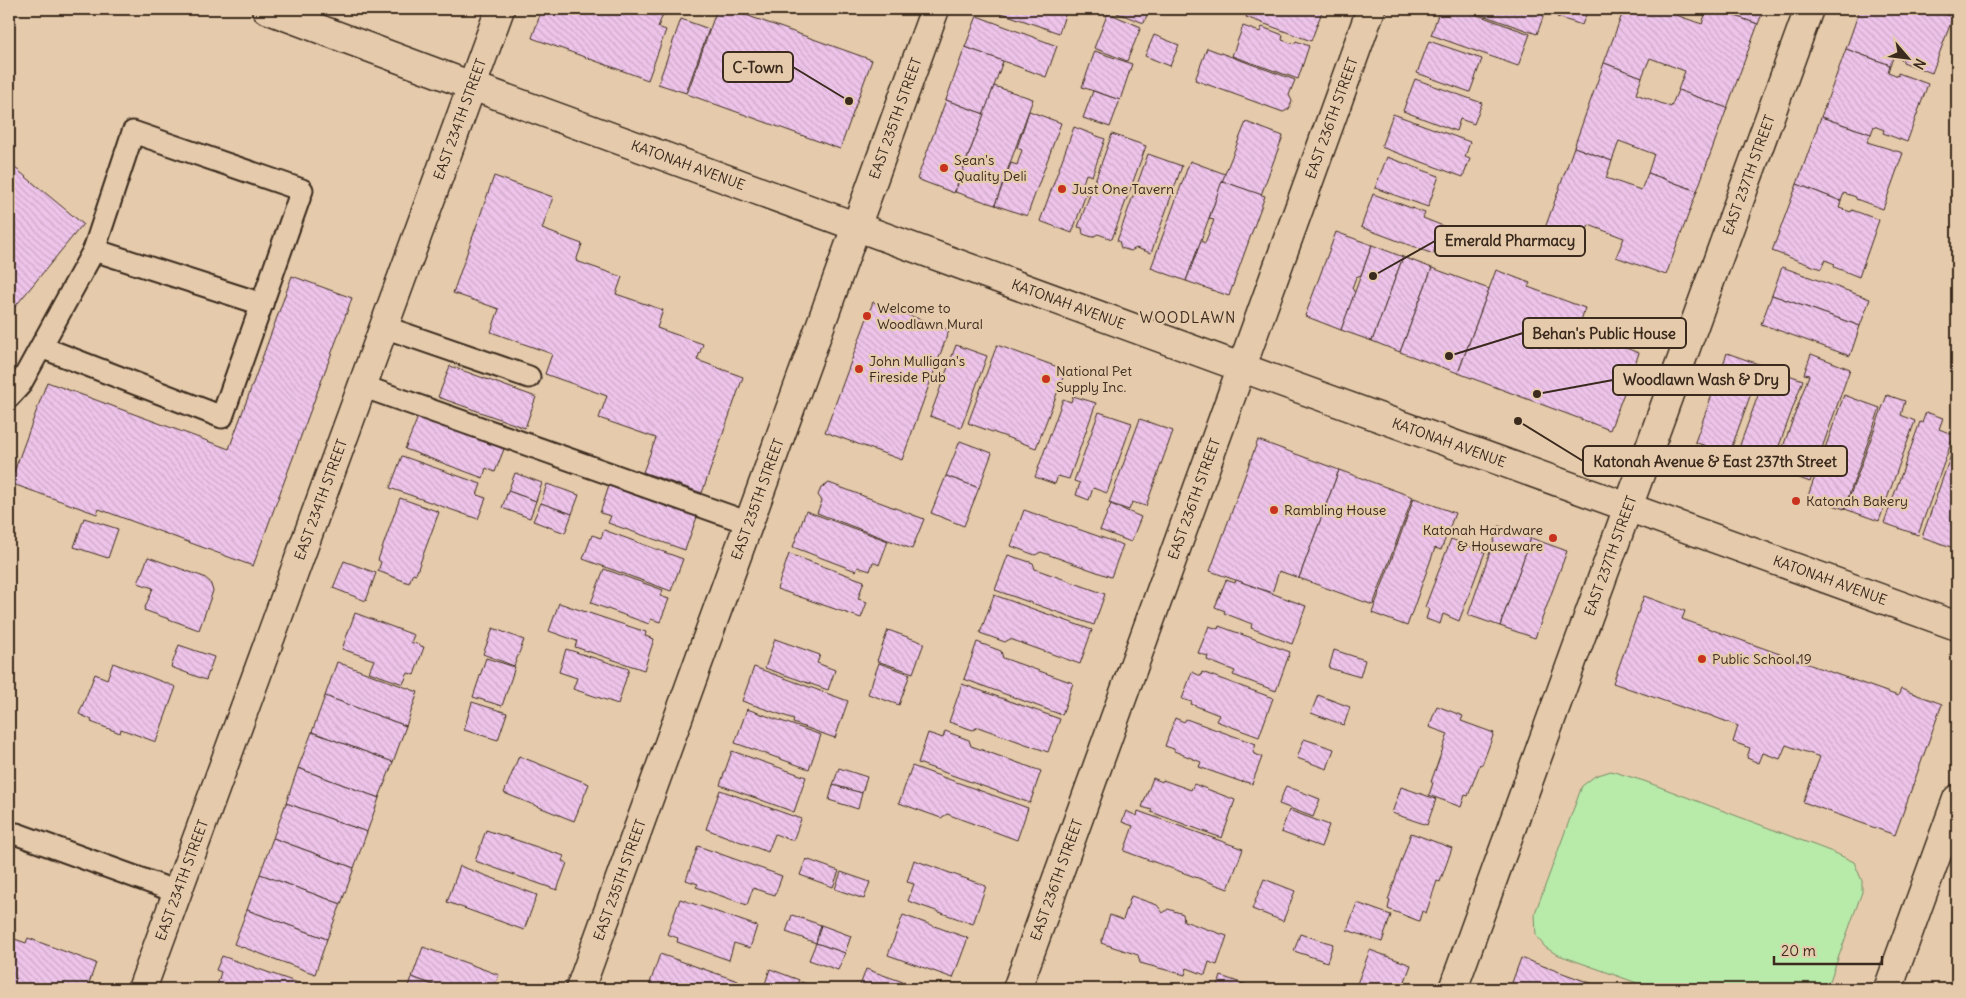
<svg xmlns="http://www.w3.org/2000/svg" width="1966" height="998" font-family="Delius,sans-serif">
<defs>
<pattern id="building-back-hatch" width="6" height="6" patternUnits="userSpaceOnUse" patternTransform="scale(1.25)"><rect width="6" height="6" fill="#eec4ea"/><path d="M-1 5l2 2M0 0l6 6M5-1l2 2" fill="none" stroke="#cda9c8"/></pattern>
</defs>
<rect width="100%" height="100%" fill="#e5cbac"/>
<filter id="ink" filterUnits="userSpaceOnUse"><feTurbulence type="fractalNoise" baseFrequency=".02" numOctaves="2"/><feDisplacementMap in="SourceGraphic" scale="10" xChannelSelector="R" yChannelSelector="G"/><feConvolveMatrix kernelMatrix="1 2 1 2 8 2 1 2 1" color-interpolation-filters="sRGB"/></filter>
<g filter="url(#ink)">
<polygon fill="#b8eaaa" stroke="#7a8a64" points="1611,771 1644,781 1835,853 1854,862 1862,881 1862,892 1827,989 1654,989 1556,954 1545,947 1536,936 1535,913 1582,786 1595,776"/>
<g fill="url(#building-back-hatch)" stroke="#3b2a1e">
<polygon points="542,9 665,9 658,27 666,30 648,80 532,38"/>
<polygon points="717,9 729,9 872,60 840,149 687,94"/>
<polygon points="990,9 1067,9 1059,33"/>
<polygon points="1119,9 1149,9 1144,23 1117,13"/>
<polygon points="1249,9 1323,9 1311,41 1246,17"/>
<polygon points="1440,9 1461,9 1530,34 1518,66 1431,35"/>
<polygon points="1465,9 1546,9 1537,34"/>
<polygon points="1559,9 1577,9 1587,12 1582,25 1557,17"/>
<polygon points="1624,9 1668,9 1667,12 1702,24 1707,9 1716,9 1758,24 1727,108 1678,90 1685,71 1650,58 1642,77 1604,63"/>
<polygon points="1716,9 1764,9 1758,24"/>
<polygon points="1860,9 1930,9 1953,17 1932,73 1903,62 1903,60 1894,56 1890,65 1846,49"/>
<polygon points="1108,13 1141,27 1127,61 1094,48"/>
<polygon points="977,16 1057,46 1046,77 965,47"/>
<polygon points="681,19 709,29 686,93 658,84"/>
<polygon points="1243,26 1260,32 1262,27 1283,35 1282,40 1294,44 1296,41 1309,46 1298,79 1232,56"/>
<polygon points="1154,35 1179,45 1170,66 1145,56"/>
<polygon points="1429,41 1482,59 1470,92 1417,73"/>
<polygon points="965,47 1003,61 984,114 946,100"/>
<polygon points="1207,48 1295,80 1289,95 1292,101 1289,109 1283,112 1195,80"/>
<polygon points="1846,49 1890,65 1888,72 1898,76 1898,73 1928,84 1907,142 1883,133 1884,130 1874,126 1871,134 1821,117"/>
<polygon points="1095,51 1132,64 1120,100 1082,87"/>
<polygon points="1604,63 1642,77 1636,94 1671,107 1678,90 1727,108 1697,191 1648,173 1654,154 1619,141 1612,161 1574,147"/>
<polygon points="1415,79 1482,103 1474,124 1460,119 1456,131 1403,111"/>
<polygon points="994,86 1033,99 995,205 955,192"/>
<polygon points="1093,91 1120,100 1110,127 1083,118"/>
<polygon points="946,100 984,114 954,193 917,179"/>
<polygon points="1029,111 1061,123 1027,216 995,205 1011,163 1017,165 1022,150 1017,148"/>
<polygon points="1393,114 1470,142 1465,157 1470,159 1463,177 1381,147"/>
<polygon points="1821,117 1871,134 1867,142 1903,153 1883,209 1856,199 1856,197 1844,193 1841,201 1797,184"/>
<polygon points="1246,122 1283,136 1261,195 1222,181"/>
<polygon points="1074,127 1105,139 1092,176 1086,174 1081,189 1087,191 1072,233 1040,221"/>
<polygon points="1112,134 1146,146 1112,239 1098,234 1092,237 1083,234 1082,228 1078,227"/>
<polygon points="1574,147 1612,161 1606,178 1641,190 1648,173 1697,191 1666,275 1616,257 1624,238 1616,235 1589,225 1581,244 1544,231"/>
<polygon points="1148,154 1182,166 1151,253 1136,248 1131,251 1121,248 1119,241 1117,241"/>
<polygon points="1387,157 1439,176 1428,207 1375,188"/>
<polygon points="1190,161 1225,174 1186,281 1151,268"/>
<polygon points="9,163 83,224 9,314"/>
<polygon points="494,176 553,197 542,229 582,244 576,261 622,277 616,294 663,310 657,328 703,344 697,360 743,377 702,493 643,472 656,438 599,418 607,396 545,374 552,354 491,332 499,309 453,293"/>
<polygon points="1222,181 1265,196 1229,296 1186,281 1201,241 1205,243 1214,220 1209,219"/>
<polygon points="1797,184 1841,201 1839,208 1851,212 1852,210 1879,220 1859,277 1834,267 1835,264 1825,260 1821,269 1772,251"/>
<polygon points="1373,194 1425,213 1423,218 1443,226 1433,254 1361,227"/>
<polygon points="1336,232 1372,245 1361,275 1356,277 1352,288 1355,293 1341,330 1305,316"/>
<polygon points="1372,245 1403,257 1372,341 1341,330"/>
<polygon points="1403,257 1432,268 1400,352 1372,341"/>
<polygon points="1782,267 1870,299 1860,326 1772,295"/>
<polygon points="1432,268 1489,289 1458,373 1400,352"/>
<polygon points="1496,270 1530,283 1528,287 1585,308 1578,330 1639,353 1610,430 1458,373"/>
<polygon points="292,276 352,298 253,566 99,509 97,514 10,483 47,382 229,449"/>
<polygon points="1772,295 1860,326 1850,356 1761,324"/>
<polygon points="873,302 949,330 902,460 825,432"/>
<polygon points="956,345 987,356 961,428 930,416"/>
<polygon points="997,345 1066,370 1036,448 968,423"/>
<polygon points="1727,353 1761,365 1729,455 1695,442"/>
<polygon points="1811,354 1850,369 1810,482 1775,469 1809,375 1804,374"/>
<polygon points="450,366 536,397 525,428 438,397"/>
<polygon points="1768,368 1803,380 1771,468 1736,456"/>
<polygon points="1844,395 1880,408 1844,509 1808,496"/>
<polygon points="1887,395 1905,401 1901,415 1915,421 1879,521 1845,509"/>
<polygon points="1073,396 1096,403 1069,479 1058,476 1055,484 1035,477 1063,399 1071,402"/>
<polygon points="1099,412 1132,423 1107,493 1093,488 1089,500 1076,495 1080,483 1074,481"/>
<polygon points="1926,412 1943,418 1939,429 1954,435 1918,535 1884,523 1920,422 1922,423"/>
<polygon points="418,417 504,449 495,472 486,468 483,478 405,449"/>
<polygon points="1140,419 1173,431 1146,506 1132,502 1129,510 1109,503"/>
<polygon points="1957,438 1957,549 1922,537"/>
<polygon points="1258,440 1339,470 1299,578 1279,571 1272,593 1210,571"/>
<polygon points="960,441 992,453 979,488 946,476"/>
<polygon points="402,456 481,484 477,495 486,498 478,519 390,488"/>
<polygon points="1339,470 1413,497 1373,605 1299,578"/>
<polygon points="515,473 542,483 536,501 508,491"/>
<polygon points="946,476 979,488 964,526 931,513"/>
<polygon points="829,483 924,519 912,549 817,513 822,501 818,495 821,488"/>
<polygon points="547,484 579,495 572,514 541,503"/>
<polygon points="609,486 697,517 685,550 608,523 611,516 600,513"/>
<polygon points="508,491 536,501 530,518 502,508"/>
<polygon points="400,498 439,512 416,574 413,573 409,583 378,571 381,562 378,560"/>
<polygon points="1414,498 1455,513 1441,550 1435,548 1407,626 1372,613"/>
<polygon points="541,503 572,514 565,533 533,521"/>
<polygon points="1111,504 1141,517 1131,542 1100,530"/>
<polygon points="1024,510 1123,545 1111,577 1041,552 1035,555 1011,546"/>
<polygon points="806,511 888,541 879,565 873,562 870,571 858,567 856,571 793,547"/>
<polygon points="84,518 118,529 108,558 74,547"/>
<polygon points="1499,526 1531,538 1500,626 1468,615"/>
<polygon points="604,530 683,559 671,591 583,559 592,535 601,538"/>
<polygon points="1531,538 1567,551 1535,638 1500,626"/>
<polygon points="1451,539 1485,552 1459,621 1443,614 1440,624 1426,619 1429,609 1425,607"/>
<polygon points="789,554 864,581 858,599 867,602 861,618 777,589"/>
<polygon points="1008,555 1033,563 1035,569 1105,594 1094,625 995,590"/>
<polygon points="148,557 204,577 210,582 213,591 199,630 144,610 153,588 138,583"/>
<polygon points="344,561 376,573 366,601 333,588"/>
<polygon points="604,569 663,590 660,596 669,599 660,622 651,619 649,624 591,603"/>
<polygon points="1226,580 1235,583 1236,580 1306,606 1292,644 1251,628 1252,624 1224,613 1225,611 1215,607"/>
<polygon points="994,595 1092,630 1080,664 1010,639 1005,642 980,633"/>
<polygon points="1644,596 1685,611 1682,619 1774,652 1898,696 1901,689 1942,704 1895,835 1803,802 1820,757 1786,745 1780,759 1763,753 1759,763 1747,758 1750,748 1733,742 1738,726 1704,713 1704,715 1613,683"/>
<polygon points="559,603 646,632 645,636 654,639 644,670 575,647 577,641 549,631"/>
<polygon points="355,613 414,635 411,642 424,647 414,675 408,673 403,684 369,672 374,660 342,649"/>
<polygon points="1209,626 1218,629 1219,626 1290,652 1276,691 1233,675 1235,671 1207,660 1208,656 1198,653"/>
<polygon points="493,628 524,640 514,666 483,654"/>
<polygon points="888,630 924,643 913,673 877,661"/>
<polygon points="775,639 820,655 817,663 835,670 828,690 765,668"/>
<polygon points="977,642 1001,651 1003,658 1073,683 1062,715 964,679"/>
<polygon points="179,645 214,657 206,680 171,667"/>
<polygon points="566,649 629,669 618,704 573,689 577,678 559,672"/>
<polygon points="1334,650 1365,660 1360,677 1329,668"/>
<polygon points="486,658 515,667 502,706 473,697"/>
<polygon points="337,662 418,692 406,726 325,696"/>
<polygon points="113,663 176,687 156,742 121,729 120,733 91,722 92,720 79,714 95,674 107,679"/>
<polygon points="879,663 910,674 899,705 868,694"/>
<polygon points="754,667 848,701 835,738 793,723 794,719 742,701"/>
<polygon points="1192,672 1201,676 1202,672 1273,698 1259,737 1216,721 1219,715 1191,704 1192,702 1182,699"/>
<polygon points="962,684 1060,719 1048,752 978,727 973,730 949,722"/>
<polygon points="1318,695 1350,707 1344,725 1311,713"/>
<polygon points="325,696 406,726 393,762 312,732"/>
<polygon points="472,702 507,713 498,740 464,730"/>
<polygon points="1437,706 1463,716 1461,721 1494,733 1482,765 1480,764 1468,796 1465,795 1461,807 1429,795 1433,783 1431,782 1448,734 1429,727"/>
<polygon points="747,709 821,735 809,769 735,743"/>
<polygon points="1175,718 1184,722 1186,719 1256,744 1253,753 1262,757 1252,784 1243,781 1242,782 1199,767 1201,762 1174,751 1174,749 1165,746"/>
<polygon points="945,731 969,740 971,746 1041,771 1030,803 918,763 928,733 943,738"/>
<polygon points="312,732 393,762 379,798 298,768"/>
<polygon points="1304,739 1334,749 1327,769 1297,758"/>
<polygon points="732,751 806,777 794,812 720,785"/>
<polygon points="519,756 589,784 574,821 504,793"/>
<polygon points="912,766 1028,808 1017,840 947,814 941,818 899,803"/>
<polygon points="298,768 379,798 367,832 286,803"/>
<polygon points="839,768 867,777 862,793 833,785"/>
<polygon points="1153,778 1162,782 1163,780 1191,790 1194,784 1235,800 1222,838 1151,812 1152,810 1142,807"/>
<polygon points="833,785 862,793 858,809 829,800"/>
<polygon points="1286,786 1320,799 1313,817 1279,804"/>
<polygon points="1401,787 1436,799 1427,825 1392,813"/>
<polygon points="720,790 801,819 793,841 775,834 768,852 706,829"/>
<polygon points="286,803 367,832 354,868 273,838"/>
<polygon points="1289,810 1329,825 1321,847 1281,832"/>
<polygon points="1126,811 1137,816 1138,811 1243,849 1228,889 1124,851 1133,826 1122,822"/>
<polygon points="486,830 564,856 562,861 567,863 557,890 475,861"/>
<polygon points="1411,833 1452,848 1440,882 1437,881 1426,913 1422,911 1419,921 1388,909 1390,900 1388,900"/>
<polygon points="273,838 354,868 341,904 260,874"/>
<polygon points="698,846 782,876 775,895 753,888 747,905 696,887 698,884 686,880"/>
<polygon points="806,859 839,871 833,887 800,875"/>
<polygon points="914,860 986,886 973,924 908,901 914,884 907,882"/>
<polygon points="460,866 537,895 524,930 447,902"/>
<polygon points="841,872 870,882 864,899 835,889"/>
<polygon points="260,874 341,904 327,939 247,910"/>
<polygon points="1264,879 1295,891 1283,921 1252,909"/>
<polygon points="1131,896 1157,905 1163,913 1168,909 1183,914 1184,921 1227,936 1217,965 1209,962 1205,975 1187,968 1185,975 1140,963 1138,955 1101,943 1110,915 1123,920"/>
<polygon points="680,899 757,926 750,948 734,943 729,960 677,942 678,938 667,934"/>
<polygon points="1357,903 1391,915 1382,942 1347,930"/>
<polygon points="247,910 327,939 315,974 234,944"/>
<polygon points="792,915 821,925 816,943 786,932"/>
<polygon points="903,915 968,938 953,978 888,955"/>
<polygon points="821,925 851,936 845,953 816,943"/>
<polygon points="1300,934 1333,944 1327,962 1294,951"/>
<polygon points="9,937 26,943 28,938 96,963 87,989 9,989"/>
<polygon points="816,943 845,953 838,970 809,960"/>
<polygon points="423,947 499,975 493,989 444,989 412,977"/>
<polygon points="1370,950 1411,965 1402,989 1355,989"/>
<polygon points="660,954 738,981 735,989 648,989"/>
<polygon points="222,956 315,989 216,989 221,972 216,970"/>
<polygon points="1521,958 1593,984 1591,989 1514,989 1510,988"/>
<polygon points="770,969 799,980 795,989 781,989 765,984"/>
<polygon points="866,969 923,989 859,989"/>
<polygon points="1221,976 1252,987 1251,989 1217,989"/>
<polygon points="412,977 444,989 408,989"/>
<polygon points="801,982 822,989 799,989"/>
<polygon points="1119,982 1138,989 1116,989"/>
</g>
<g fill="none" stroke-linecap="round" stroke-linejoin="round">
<defs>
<g id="service">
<polyline points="94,250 262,304"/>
<polyline points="384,327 529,377"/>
<polyline points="362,386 749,523"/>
<polyline points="9,397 20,385 94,250 133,132 302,190 222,417 41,347"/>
<polyline points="17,834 177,892"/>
</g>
<g id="minor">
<path id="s1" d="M266,9L472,86L1273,379L1957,626"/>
<path id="s2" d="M142,989L500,9"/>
<path id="s3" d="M580,989L935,9"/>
<path id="s4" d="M1017,989L1371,9"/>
<path id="s5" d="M1453,989L1809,9"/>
<polyline points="1888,989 1957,799"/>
</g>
</defs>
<use href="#service" stroke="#3b2a1e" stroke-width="25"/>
<use href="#minor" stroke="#3b2a1e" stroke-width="31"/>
<use href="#service" stroke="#e5cbac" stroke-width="21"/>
<use href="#minor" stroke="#e5cbac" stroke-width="28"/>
</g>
</g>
<g fill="#c8321e" stroke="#e5cbac" stroke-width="2">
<circle cx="944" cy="168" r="5"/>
<circle cx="1062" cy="189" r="5"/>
<circle cx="867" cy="316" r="5"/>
<circle cx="859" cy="369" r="5"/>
<circle cx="1046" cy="379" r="5"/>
<circle cx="1796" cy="501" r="5"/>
<circle cx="1274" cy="510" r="5"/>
<circle cx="1553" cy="538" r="5"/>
<circle cx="1702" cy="659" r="5"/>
</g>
<g text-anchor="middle" stroke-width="4.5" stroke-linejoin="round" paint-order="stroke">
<g font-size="14" fill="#3b2a1e" stroke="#e5cbac">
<text dy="5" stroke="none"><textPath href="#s3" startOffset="926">EAST 235TH STREET</textPath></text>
<text dy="5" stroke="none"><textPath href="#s4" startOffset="926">EAST 236TH STREET</textPath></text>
<text dy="5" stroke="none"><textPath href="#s2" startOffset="926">EAST 234TH STREET</textPath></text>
<text dy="5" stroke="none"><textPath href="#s1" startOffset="450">KATONAH AVENUE</textPath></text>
<text dy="5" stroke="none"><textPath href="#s5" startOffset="866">EAST 237TH STREET</textPath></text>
<text dy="5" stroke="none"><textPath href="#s1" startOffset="855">KATONAH AVENUE</textPath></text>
<text dy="5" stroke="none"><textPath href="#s1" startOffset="1260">KATONAH AVENUE</textPath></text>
<text dy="5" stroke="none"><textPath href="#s2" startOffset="521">EAST 234TH STREET</textPath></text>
<text dy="5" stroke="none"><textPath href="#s3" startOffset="521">EAST 235TH STREET</textPath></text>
<text dy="5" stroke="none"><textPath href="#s4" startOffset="521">EAST 236TH STREET</textPath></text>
<text dy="5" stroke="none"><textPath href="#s5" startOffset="461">EAST 237TH STREET</textPath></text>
<text dy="5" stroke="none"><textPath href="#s1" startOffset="1665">KATONAH AVENUE</textPath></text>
<text dy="5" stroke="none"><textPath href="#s2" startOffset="116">EAST 234TH STREET</textPath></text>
<text dy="5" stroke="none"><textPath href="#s3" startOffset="116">EAST 235TH STREET</textPath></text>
<text dy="5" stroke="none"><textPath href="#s4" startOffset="116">EAST 236TH STREET</textPath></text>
</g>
<g font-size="14" fill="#3b2a1e" stroke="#e5cbac" text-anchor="start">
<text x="954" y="165">Sean's<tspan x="954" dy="16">Quality Deli</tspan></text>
<text x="1072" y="194">Just One Tavern</text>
<text x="877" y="313">Welcome to<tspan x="877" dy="16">Woodlawn Mural</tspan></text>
<text x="869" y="366">John Mulligan's<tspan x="869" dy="16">Fireside Pub</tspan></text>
<text x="1056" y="376">National Pet<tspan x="1056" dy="16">Supply Inc.</tspan></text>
<text x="1806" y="506">Katonah Bakery</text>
<text x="1284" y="515">Rambling House</text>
<text x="1543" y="535" text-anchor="end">Katonah Hardware<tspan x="1543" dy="16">&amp; Houseware</tspan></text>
<text x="1712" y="664">Public School 19</text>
</g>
<g font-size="15" letter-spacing="1" fill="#3b2a1e" stroke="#e5cbac">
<text x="1188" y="323">WOODLAWN</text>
</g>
</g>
<path fill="none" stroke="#3b2a1e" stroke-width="2" d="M849 101L793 67M1373 276L1435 241M1449 356L1523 333M1537 394L1613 380M1518 421L1583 461"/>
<g fill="#3b2a1e" stroke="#e5cbac" stroke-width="2">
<circle cx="849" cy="101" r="5"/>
<circle cx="1373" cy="276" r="5"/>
<circle cx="1449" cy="356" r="5"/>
<circle cx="1537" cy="394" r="5"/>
<circle cx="1518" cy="421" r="5"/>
</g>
<g fill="#e5cbac" stroke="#3b2a1e" stroke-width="2">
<rect x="723" y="52" width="70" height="30" rx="5"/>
<rect x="1435" y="226" width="150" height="30" rx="5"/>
<rect x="1523" y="318" width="163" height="30" rx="5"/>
<rect x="1613" y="365" width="176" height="30" rx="5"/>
<rect x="1583" y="446" width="264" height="30" rx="5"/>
</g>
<g font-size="15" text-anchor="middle" font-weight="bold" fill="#3b2a1e">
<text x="758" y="73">C-Town</text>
<text x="1510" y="246">Emerald Pharmacy</text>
<text x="1604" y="339">Behan's Public House</text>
<text x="1701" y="385">Woodlawn Wash &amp; Dry</text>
<text x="1715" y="467">Katonah Avenue &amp; East 237th Street</text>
</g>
<rect width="1966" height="998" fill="none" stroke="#e5cbac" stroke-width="30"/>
<rect x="15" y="15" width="1936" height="968" fill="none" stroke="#3b2a1e" stroke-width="2" filter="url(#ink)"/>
<g transform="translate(1908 58) rotate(118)" stroke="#e5cbac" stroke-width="4" paint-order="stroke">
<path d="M0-4L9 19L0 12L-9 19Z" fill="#3b2a1e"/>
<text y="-8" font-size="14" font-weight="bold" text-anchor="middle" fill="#3b2a1e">N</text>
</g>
<path d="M1774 956v8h108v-8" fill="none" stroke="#3b2a1e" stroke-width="2.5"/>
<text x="1781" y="956" font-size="15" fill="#3b2a1e" stroke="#e5cbac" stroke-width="4" paint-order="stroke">20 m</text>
</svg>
